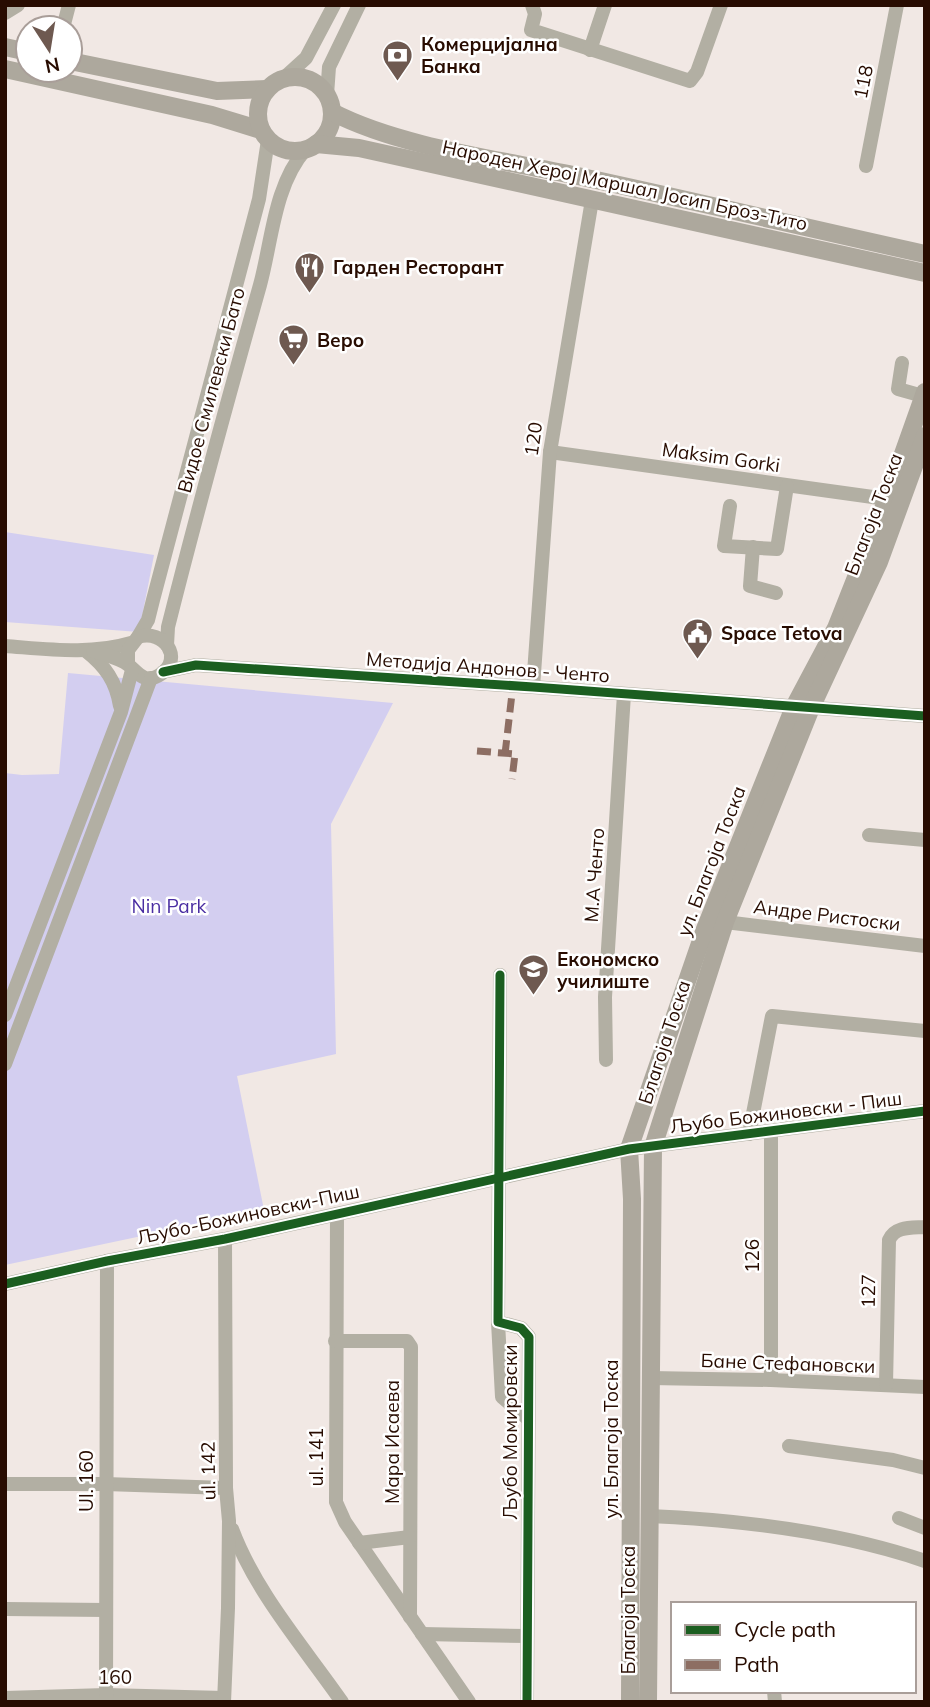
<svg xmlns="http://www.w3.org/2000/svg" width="930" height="1707" font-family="Mulish,sans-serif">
<rect width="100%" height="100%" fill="#f1e8e4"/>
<g fill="#d3cef0">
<polygon points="5,532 154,555 139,632 5,622"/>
<polygon points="68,673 393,703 331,824 336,1054 237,1076 264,1210 5,1265 5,773 22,775 59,774"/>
</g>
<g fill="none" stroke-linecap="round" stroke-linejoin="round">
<g stroke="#b2afa3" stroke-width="14">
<polyline points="532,5 535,14 531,30 690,81 697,72 721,5"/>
<polyline points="5,13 18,5"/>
<polyline points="63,28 69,5"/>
<polyline points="590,50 605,5"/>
<polyline points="284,78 306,58 334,5"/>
<polyline points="327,95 329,67 359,5"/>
<polyline points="866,166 897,5"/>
<polyline points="902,363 898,389 923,396"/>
<polyline points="550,452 887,499"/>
<polyline points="730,506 724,546 777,549 787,486"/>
<polyline points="753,547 750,586 776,593"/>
<polyline points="138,637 148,620 153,600 259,199 268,140"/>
<path d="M167,645L168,627C197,512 228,399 260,285C272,241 274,186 305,150"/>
<path d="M5,646C47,649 91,655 131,643"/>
<path d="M86,651C105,666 116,681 120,706"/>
<path d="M93,651C104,654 114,657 124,662C136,668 142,687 161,674C184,658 164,629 138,637L128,650V664"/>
<polyline points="163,672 196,665 533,687 925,716"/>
<polyline points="533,687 550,452 592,200"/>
<polyline points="869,835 925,840"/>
<polyline points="725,922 925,946"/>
<polyline points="500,975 498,1322 521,1328 529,1337 527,1702"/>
<polyline points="5,1015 121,712 132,670"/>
<polyline points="606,1060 605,997 624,694"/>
<polyline points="5,1064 151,678"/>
<polyline points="749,1134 772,1016 925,1031"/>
<polyline points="337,1214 336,1502 345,1522 469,1702"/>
<polyline points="5,1284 107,1261 225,1239 629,1149 925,1111"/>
<polyline points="498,1322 502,1397 528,1419"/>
<polyline points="335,1341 407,1341 411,1347 410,1617"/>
<polyline points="650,1378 771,1380 925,1387"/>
<polyline points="771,1380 771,1131"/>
<path d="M886,1385L889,1240C895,1226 912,1228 925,1227"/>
<polyline points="789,1446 893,1460 925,1468"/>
<polyline points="5,1484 105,1484 226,1488"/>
<path d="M649,1516C741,1520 837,1531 925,1561"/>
<polyline points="899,1518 925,1528"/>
<path d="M232,1529C256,1593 303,1646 342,1702"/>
<polyline points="359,1543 410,1537"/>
<polyline points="5,1609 106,1610"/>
<polyline points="422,1634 527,1636"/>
<polyline points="774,1691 775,1702"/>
<polyline points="5,1698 106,1695 224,1698"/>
<polyline points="106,1702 107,1261"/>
<polyline points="224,1702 228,1608 229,1521 226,1488 225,1239"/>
</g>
<g stroke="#ada89d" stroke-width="18">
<polyline points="5,47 28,52"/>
<polyline points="70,61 217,91 267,89"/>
<polyline points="5,69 212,115 261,130"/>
<circle cx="295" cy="114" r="37"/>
<path d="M332,112C400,147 497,159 573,175C690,200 807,228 925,254"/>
<polyline points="316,144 359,148 925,273"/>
<polyline points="630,1702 632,1199 629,1149 705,929 794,707 836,628 887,499 925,392"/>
<polyline points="648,1702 653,1147 725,922 811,708 879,562 925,436"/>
</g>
<g stroke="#8d6e63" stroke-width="7" stroke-dasharray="14 7" stroke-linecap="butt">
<polyline points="477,751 515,754 512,779"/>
<polyline points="505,754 513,685"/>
</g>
<defs>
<g id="cycleway">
<polyline points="163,672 196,665 533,687 925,716"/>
<polyline points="500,975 498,1322 521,1328 529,1337 527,1702"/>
<polyline points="5,1284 107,1261 225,1239 629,1149 925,1111"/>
</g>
</defs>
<use href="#cycleway" stroke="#fff" stroke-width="13"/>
<use href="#cycleway" stroke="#1b5e20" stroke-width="9"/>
</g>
<defs>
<symbol id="bank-pin" viewBox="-11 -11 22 30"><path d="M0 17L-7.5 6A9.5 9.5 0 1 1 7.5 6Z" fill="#6e5950" stroke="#fff"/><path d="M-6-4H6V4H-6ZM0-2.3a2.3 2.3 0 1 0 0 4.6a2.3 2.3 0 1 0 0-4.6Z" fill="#fff"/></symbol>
<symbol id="restaurant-pin" viewBox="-11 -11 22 30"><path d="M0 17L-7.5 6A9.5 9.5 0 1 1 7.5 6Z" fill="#6e5950" stroke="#fff"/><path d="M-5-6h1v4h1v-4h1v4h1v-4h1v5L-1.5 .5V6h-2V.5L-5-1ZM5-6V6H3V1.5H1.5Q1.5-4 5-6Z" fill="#fff"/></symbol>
<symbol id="supermarket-pin" viewBox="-11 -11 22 30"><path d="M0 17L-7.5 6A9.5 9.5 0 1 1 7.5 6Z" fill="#6e5950" stroke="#fff"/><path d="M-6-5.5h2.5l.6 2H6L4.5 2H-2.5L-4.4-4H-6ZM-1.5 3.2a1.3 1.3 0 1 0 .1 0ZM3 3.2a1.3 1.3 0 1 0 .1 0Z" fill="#fff"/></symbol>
<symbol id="civic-pin" viewBox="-11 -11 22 30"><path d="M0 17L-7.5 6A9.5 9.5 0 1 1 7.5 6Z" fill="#6e5950" stroke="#fff"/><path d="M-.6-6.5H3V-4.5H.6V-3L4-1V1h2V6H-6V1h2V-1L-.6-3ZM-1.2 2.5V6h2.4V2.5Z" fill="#fff"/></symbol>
<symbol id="university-pin" viewBox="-11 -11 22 30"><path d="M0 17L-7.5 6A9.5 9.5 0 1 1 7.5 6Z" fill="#6e5950" stroke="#fff"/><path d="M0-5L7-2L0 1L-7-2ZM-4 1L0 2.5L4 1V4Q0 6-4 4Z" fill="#fff"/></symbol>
</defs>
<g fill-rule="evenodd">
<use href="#bank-pin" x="380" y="38" width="35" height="47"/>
<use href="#restaurant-pin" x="292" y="250" width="35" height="47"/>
<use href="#supermarket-pin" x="276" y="322" width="35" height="47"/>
<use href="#civic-pin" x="680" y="616" width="35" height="47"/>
<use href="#university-pin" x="516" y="952" width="35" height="47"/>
</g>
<g text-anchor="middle" stroke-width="5" stroke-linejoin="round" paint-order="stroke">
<g font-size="19" font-weight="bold" fill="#280c01" stroke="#fff" text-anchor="start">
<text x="421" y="51">Комерцијална<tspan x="421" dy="22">Банка</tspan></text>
<text x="333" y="274">Гарден Ресторант</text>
<text x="317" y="347">Веро</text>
<text x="721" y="640">Space Tetova</text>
<text x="557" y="966">Економско<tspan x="557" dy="22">училиште</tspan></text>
</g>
<g font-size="19" fill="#280c01" stroke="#fff">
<text transform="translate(863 82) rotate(-79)" y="7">118</text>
<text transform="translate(625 185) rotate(12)" y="7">Народен Херој Маршал Јосип Броз-Тито</text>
<text transform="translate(211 390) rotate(-75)" y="7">Видое Смилевски Бато</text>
<text transform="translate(533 439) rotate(-82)" y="7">120</text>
<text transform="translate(721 457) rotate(8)" y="7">Maksim Gorki</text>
<text transform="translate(873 514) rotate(-69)" y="7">Благоја Тоска</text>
<text transform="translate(488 667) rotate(4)" y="7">Методија Андонов - Ченто</text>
<text transform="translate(711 861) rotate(-69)" y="7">ул. Благоја Тоска</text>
<text transform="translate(594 875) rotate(-86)" y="7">М.А Ченто</text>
<text transform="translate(827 915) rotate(7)" y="7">Андре Ристоски</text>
<text transform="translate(664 1042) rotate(-72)" y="7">Благоја Тоска</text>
<text transform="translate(786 1112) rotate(-7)" y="7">Љубо Божиновски - Пиш</text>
<text transform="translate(248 1214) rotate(-12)" y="7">Љубо-Божиновски-Пиш</text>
<text transform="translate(752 1256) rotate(-90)" y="7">126</text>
<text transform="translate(868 1291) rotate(-89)" y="7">127</text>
<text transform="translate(788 1363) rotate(2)" y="7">Бане Стефановски</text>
<text transform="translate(510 1432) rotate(-90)" y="7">Љубо Момировски</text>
<text transform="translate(611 1439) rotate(-90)" y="7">ул. Благоја Тоска</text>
<text transform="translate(392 1442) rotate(-90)" y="7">Мара Исаева</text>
<text transform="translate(316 1457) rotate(-90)" y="7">ul. 141</text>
<text transform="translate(208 1471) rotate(-91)" y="7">ul. 142</text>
<text transform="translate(86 1481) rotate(-90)" y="7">Ul. 160</text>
<text transform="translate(628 1610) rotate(-90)" y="7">Благоја Тоска</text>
<text x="115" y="1684">160</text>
</g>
<g font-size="19" fill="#4a2ea2" stroke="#fff">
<text x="169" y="913">Nin Park</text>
</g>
</g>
<rect width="930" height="1707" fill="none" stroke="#280c01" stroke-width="14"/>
<rect x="671" y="1602" width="245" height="91" fill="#ffffff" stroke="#a99e99" stroke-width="2"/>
<rect x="685" y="1625" width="35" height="10" fill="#1b5e20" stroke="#a99e99" stroke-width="2"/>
<text x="734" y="1637" font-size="21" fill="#280c01">Cycle path</text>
<rect x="685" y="1660" width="35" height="10" fill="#8d6e63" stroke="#a99e99" stroke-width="2"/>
<text x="734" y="1672" font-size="21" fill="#280c01">Path</text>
<g transform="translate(49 49) rotate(168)"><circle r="33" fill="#ffffff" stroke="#a99e99" stroke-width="2"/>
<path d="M0-5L12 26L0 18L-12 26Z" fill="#6e5950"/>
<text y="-10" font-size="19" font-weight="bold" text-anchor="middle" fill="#280c01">N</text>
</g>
</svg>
